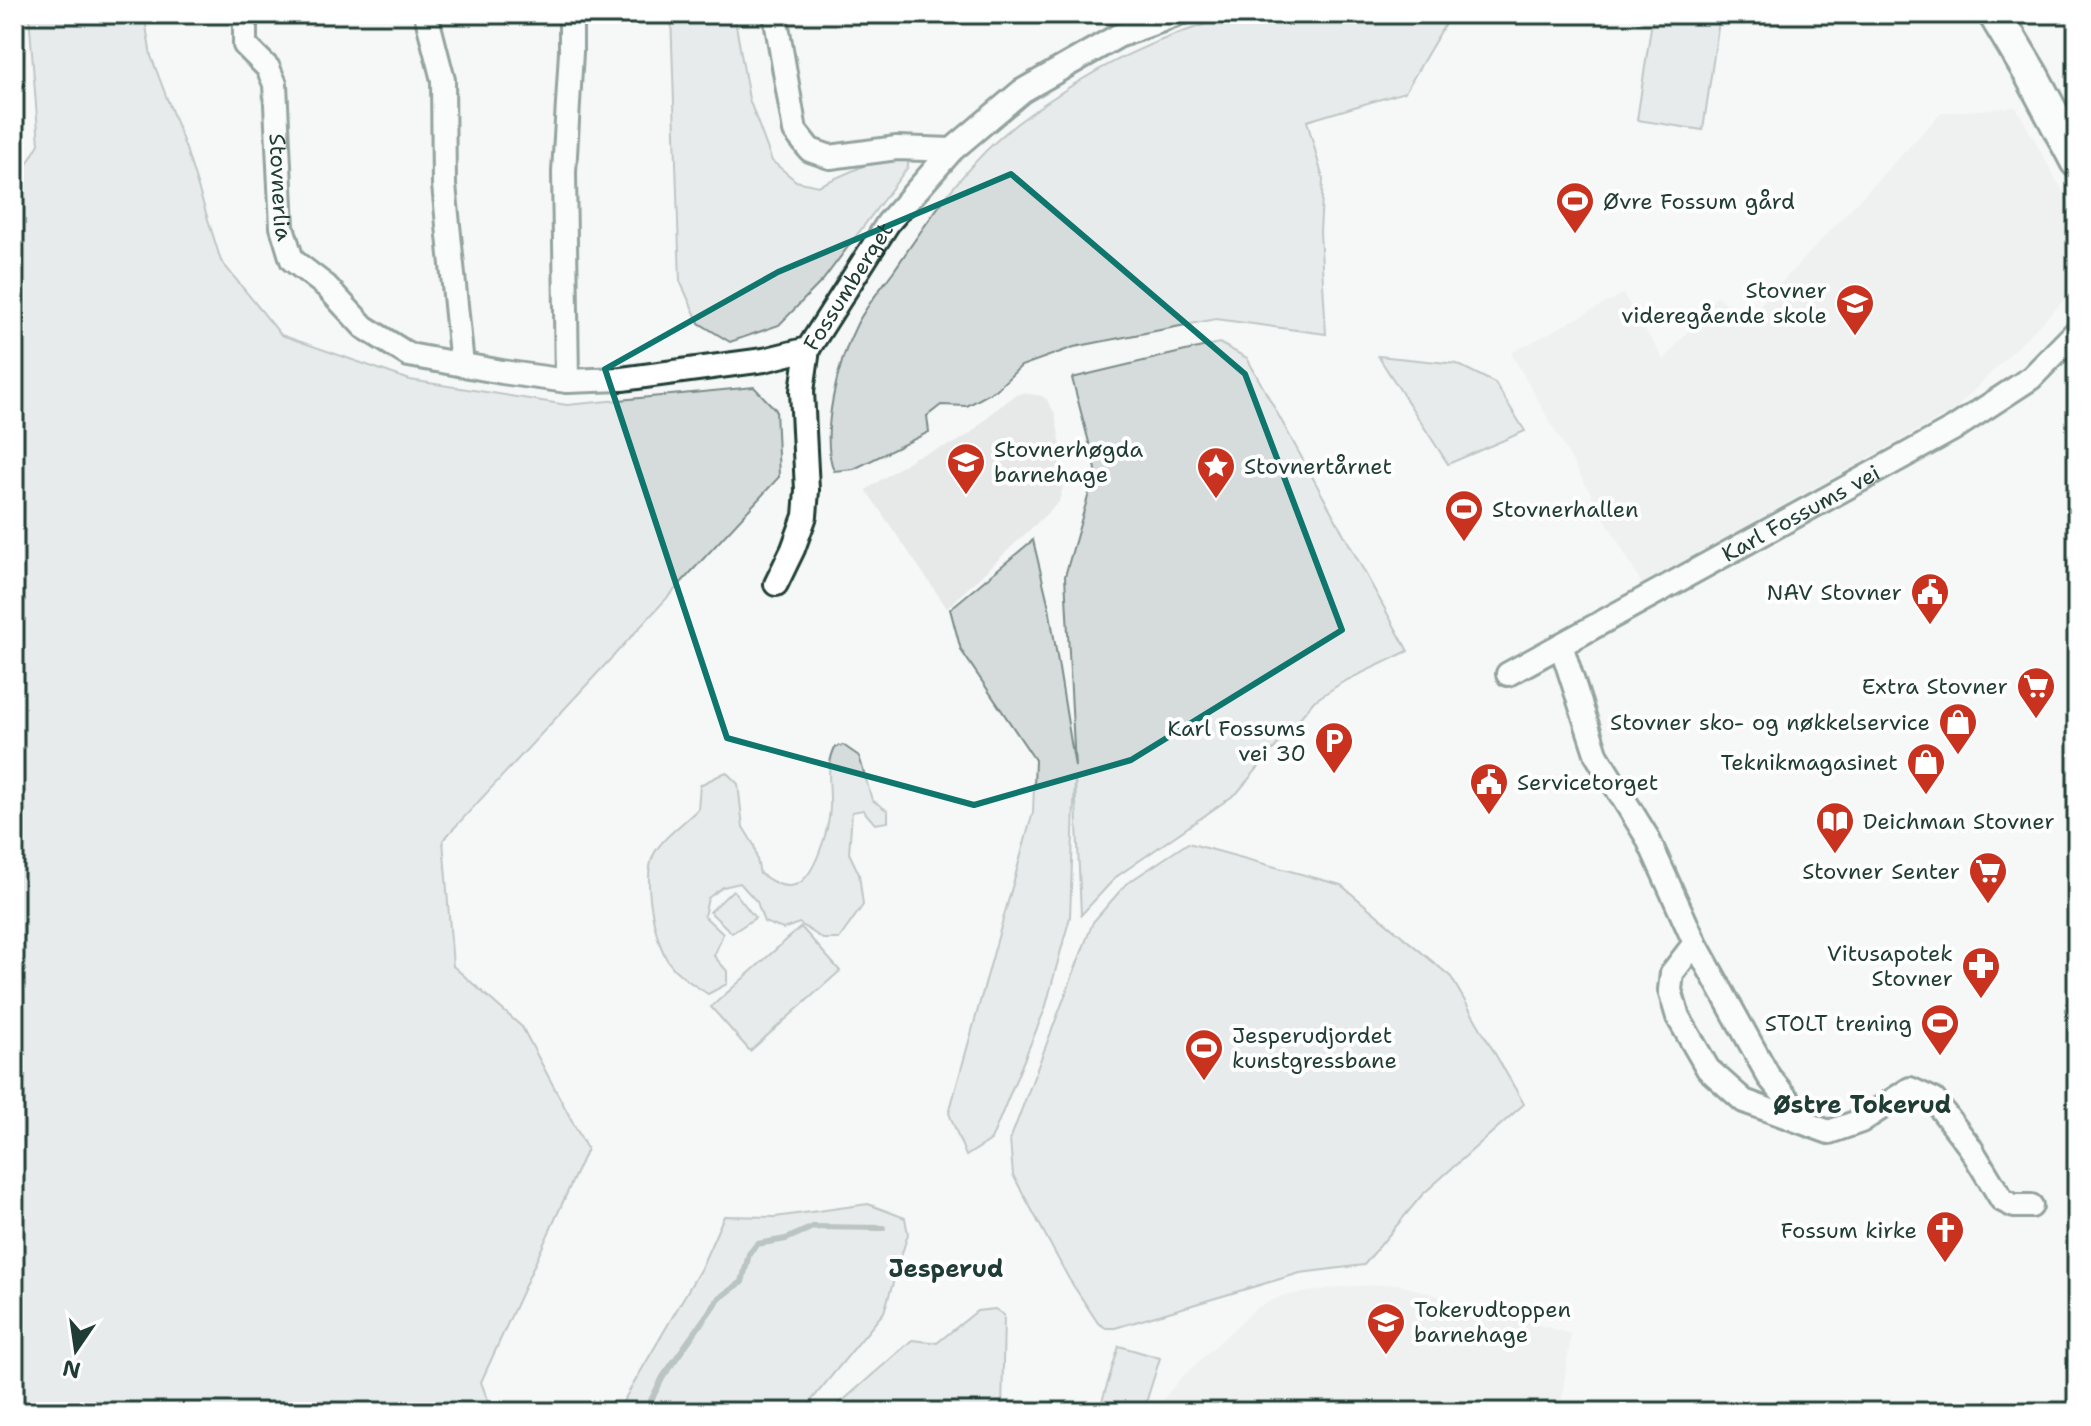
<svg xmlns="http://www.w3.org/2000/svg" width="2091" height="1426" font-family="'Shantell Sans',sans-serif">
<rect width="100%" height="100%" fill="#f6f7f7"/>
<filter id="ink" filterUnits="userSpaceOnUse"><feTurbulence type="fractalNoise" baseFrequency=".0125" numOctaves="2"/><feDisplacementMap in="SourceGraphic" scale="16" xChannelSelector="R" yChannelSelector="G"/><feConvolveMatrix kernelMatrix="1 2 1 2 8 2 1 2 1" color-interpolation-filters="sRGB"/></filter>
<g filter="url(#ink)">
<g fill="#e6e9e8">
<polygon points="2016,107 2077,217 2077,287 1953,411 1642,584 1511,353 1623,294 1664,360 1717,296 1745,321 1941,113"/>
<polygon points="1023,393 1042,396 1047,400 1055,414 1063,456 1063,486 1059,502 947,608 866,490 915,457 955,443 970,434 994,411 1016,395"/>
<polygon points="1397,1284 1571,1334 1560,1412 1153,1412 1181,1378 1256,1308 1282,1296 1341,1287"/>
</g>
<g fill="#d6dcdb" stroke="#7a8c88" stroke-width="2">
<polygon points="29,14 144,14 151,56 186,149 221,261 281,335 410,380 567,405 754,387 776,410 779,477 443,840 453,966 522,1027 587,1149 481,1382 492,1412 14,1412 14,186 39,144"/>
<polygon points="671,14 734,14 749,99 772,161 796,181 818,186 868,164 892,158 908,158 908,167 823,280 779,325 730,342 699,323 680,281"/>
<path d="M1241,14H1451L1405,92L1307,121L1323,179L1320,232L1326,334L1216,319L1074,347L1021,366L996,390L967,406L941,405L927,416L929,432L854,469L834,471C819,434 839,359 857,324C867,305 882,287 895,269C931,216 967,161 1019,122C1089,69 1156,36 1241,14Z"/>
<polygon points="1653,14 1720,14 1703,130 1637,120"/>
<polygon points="1219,343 1247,358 1408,651 1343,682 1314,701 1237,793 1116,877 1081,915 1075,778 1070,917 1045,1009 991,1140 966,1156 949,1113 1033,812 1035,760 961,650 950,609 1033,540 1049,607 1075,767 1065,576 1096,469 1072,378"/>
<polygon points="1378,356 1457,364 1495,383 1525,431 1448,464"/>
<path d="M843,745L859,756L872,800L888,811V822L875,824L863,810L852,812L849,853L859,874L863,905L839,939H823L799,923L783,929L764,922L757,902L740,883L723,887L708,898L704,916L723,934L714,956L727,971V984L708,994C694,985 674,973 666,958C654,935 642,877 654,854C663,837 684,823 698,809L700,785L726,772L738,784L743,827L754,845L760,874C771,880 781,889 795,885C815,879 829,828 830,808C831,784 825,769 835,747Z"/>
<polygon points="1188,843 1341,885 1451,977 1524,1104 1422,1195 1364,1265 1300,1273 1115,1328 1106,1328 1098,1323 1069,1279 1013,1175 1010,1140 1093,922 1126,884"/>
<polygon points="733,890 755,918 732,933 710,912"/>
<polygon points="801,927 840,971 750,1051 711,1007"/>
<polygon points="868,1204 905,1218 908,1234 884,1312 802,1412 617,1412 701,1268 724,1216 775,1217"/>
<polygon points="995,1309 1004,1315 1002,1412 830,1412 912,1340 937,1343 977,1311"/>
<polygon points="1119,1346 1160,1358 1143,1412 1113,1412 1100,1408"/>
</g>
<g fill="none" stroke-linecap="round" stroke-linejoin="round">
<polyline stroke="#72857f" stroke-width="6" points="645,1412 663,1377 719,1298 742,1282 749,1254 757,1244 786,1239 813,1227 883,1228"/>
<defs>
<g id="street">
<path id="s1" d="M245,14V45L268,68L275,84L282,227L292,260L326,286L364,327L409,355L502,372L567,381L622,379L764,360L808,349"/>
<polyline points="426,14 443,80 444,185 462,365"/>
<polyline points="775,14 795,131 810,150 830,157 897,148 952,150"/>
<polyline points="567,381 564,172 571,52 571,14"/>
<path id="s2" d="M776,584L793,549L805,516L807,490L802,391L808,349L888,223L952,150L1022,91L1118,36L1179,14"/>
<polyline points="1561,645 1597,756 1647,837 1695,943 1672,973 1670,990 1678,1017 1708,1069 1744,1101 1829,1132 1861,1121 1910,1089 1934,1100 1970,1147 2002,1200 2014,1206 2031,1206"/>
<path id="s3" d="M1508,674L1953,429L2031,378L2077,331"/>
<polyline points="1695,943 1769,1077 1807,1123"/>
</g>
<polyline id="secondary" points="1995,14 2032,76 2077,161"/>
</defs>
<use href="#street" stroke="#1f3d34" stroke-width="28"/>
<use href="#secondary" stroke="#1f3d34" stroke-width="38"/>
<use href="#street" stroke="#fff" stroke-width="22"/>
<use href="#secondary" stroke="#fff" stroke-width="32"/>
</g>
</g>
<path d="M0 0H2091V1426H0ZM1011,174L1245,374L1342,630L1131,760L974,805L727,738L605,369L778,272Z" fill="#f6f7f7" fill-opacity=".55" fill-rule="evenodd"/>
<path fill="none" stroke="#0f766e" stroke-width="6" stroke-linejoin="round" d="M1011,174L1245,374L1342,630L1131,760L974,805L727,738L605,369L778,272Z"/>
<defs>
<symbol id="stadium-pin" viewBox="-11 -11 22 30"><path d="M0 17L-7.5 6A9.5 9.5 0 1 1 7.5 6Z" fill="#c8321e" stroke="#fff"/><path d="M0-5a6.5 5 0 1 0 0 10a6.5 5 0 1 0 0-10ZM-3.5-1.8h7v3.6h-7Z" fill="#fff"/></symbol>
<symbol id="school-pin" viewBox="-11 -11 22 30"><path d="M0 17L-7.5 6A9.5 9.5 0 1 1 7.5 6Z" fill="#c8321e" stroke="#fff"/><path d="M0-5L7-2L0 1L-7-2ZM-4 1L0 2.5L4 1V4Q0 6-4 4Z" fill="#fff"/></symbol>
<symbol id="sight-pin" viewBox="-11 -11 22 30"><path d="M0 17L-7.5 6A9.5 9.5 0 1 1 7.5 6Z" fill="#c8321e" stroke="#fff"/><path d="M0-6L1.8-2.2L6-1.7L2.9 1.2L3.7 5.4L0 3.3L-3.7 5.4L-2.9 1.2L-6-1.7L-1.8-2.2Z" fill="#fff"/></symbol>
<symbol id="civic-pin" viewBox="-11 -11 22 30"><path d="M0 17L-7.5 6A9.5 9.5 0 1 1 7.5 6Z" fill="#c8321e" stroke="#fff"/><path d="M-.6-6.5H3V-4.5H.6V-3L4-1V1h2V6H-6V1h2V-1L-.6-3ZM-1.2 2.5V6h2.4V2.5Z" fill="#fff"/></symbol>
<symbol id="supermarket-pin" viewBox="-11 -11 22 30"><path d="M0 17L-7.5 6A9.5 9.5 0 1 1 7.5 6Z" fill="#c8321e" stroke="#fff"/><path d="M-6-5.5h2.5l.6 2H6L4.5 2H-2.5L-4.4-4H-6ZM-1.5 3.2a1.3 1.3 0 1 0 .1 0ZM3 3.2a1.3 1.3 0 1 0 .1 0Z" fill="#fff"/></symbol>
<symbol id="shop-pin" viewBox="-11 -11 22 30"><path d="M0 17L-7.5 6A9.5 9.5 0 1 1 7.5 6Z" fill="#c8321e" stroke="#fff"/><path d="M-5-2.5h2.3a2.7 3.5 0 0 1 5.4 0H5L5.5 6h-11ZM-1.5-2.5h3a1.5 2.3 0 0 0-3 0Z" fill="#fff"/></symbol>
<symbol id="parking-pin" viewBox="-11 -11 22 30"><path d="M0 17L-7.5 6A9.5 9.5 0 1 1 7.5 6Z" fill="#c8321e" stroke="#fff"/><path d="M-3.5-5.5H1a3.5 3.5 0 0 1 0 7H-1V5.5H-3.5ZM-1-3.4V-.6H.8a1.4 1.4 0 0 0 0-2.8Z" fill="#fff"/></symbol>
<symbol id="library-pin" viewBox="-11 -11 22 30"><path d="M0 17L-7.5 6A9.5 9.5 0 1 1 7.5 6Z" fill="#c8321e" stroke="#fff"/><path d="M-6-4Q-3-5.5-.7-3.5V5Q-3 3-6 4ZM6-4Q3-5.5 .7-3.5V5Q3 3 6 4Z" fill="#fff"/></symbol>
<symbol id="pharmacy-pin" viewBox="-11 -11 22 30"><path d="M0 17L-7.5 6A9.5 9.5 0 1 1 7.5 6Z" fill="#c8321e" stroke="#fff"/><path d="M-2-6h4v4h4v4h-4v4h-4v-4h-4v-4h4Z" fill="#fff"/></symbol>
<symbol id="church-pin" viewBox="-11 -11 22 30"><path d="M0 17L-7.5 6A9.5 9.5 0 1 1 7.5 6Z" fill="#c8321e" stroke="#fff"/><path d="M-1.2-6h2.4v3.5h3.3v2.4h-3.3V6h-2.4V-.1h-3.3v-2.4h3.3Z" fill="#fff"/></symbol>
</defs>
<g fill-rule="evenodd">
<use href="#stadium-pin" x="1553" y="179" width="44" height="60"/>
<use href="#school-pin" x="1833" y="281" width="44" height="60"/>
<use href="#school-pin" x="944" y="440" width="44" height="60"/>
<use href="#sight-pin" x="1194" y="444" width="44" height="60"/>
<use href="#stadium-pin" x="1442" y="487" width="44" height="60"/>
<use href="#civic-pin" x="1908" y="570" width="44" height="60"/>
<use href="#supermarket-pin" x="2014" y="664" width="44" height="60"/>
<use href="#shop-pin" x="1936" y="700" width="44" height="60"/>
<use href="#parking-pin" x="1312" y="719" width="44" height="60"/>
<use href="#shop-pin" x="1904" y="740" width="44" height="60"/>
<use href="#civic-pin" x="1467" y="760" width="44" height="60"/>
<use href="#library-pin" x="1813" y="799" width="44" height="60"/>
<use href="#supermarket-pin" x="1966" y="849" width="44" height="60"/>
<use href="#pharmacy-pin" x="1959" y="944" width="44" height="60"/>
<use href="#stadium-pin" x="1918" y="1001" width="44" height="60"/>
<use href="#stadium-pin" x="1182" y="1026" width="44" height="60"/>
<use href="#church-pin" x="1923" y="1208" width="44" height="60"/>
<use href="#school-pin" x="1364" y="1300" width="44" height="60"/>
</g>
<g text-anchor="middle" stroke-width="8" stroke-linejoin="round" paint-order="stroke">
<g font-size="22" fill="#1f3d34" stroke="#fff">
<text dy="8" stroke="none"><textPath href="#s1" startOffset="184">Stovnerlia</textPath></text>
<text dy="8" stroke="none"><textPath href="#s2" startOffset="316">Fossumberget</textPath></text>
<text dy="8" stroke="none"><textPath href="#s3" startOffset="334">Karl Fossums vei</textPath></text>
</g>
<g font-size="22" fill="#1f3d34" stroke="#fff" text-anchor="end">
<text x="1603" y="209" text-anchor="start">Øvre Fossum gård</text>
<text x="1827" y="298">Stovner<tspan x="1827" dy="25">videregående skole</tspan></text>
<text x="994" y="457" text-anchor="start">Stovnerhøgda<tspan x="994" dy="25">barnehage</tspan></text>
<text x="1244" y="474" text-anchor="start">Stovnertårnet</text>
<text x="1492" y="517" text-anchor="start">Stovnerhallen</text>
<text x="1902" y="600">NAV Stovner</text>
<text x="2008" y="694">Extra Stovner</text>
<text x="1930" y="730">Stovner sko- og nøkkelservice</text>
<text x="1306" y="736">Karl Fossums<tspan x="1306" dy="25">vei 30</tspan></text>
<text x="1898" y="770">Teknikmagasinet</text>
<text x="1517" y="790" text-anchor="start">Servicetorget</text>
<text x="1863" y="829" text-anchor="start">Deichman Stovner</text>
<text x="1960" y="879">Stovner Senter</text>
<text x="1953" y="961">Vitusapotek<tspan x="1953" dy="25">Stovner</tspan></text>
<text x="1912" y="1031">STOLT trening</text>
<text x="1232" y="1043" text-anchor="start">Jesperudjordet<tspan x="1232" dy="25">kunstgressbane</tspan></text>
<text x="1917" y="1238">Fossum kirke</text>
<text x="1414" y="1317" text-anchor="start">Tokerudtoppen<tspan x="1414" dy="25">barnehage</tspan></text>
</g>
<g font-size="24" font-weight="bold" fill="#1f3d34" stroke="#fff">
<text x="1862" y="1113">Østre Tokerud</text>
<text x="946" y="1277">Jesperud</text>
</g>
</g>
<rect width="2091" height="1426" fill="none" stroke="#fff" stroke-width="48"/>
<rect x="24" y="24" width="2043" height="1378" fill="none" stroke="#1f3d34" stroke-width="3" filter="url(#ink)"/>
<g transform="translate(76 1350) rotate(193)" stroke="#ffffff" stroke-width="6" paint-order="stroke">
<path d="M0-6L14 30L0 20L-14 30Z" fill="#1f3d34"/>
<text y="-12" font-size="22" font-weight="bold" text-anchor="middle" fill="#1f3d34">N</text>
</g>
</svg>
